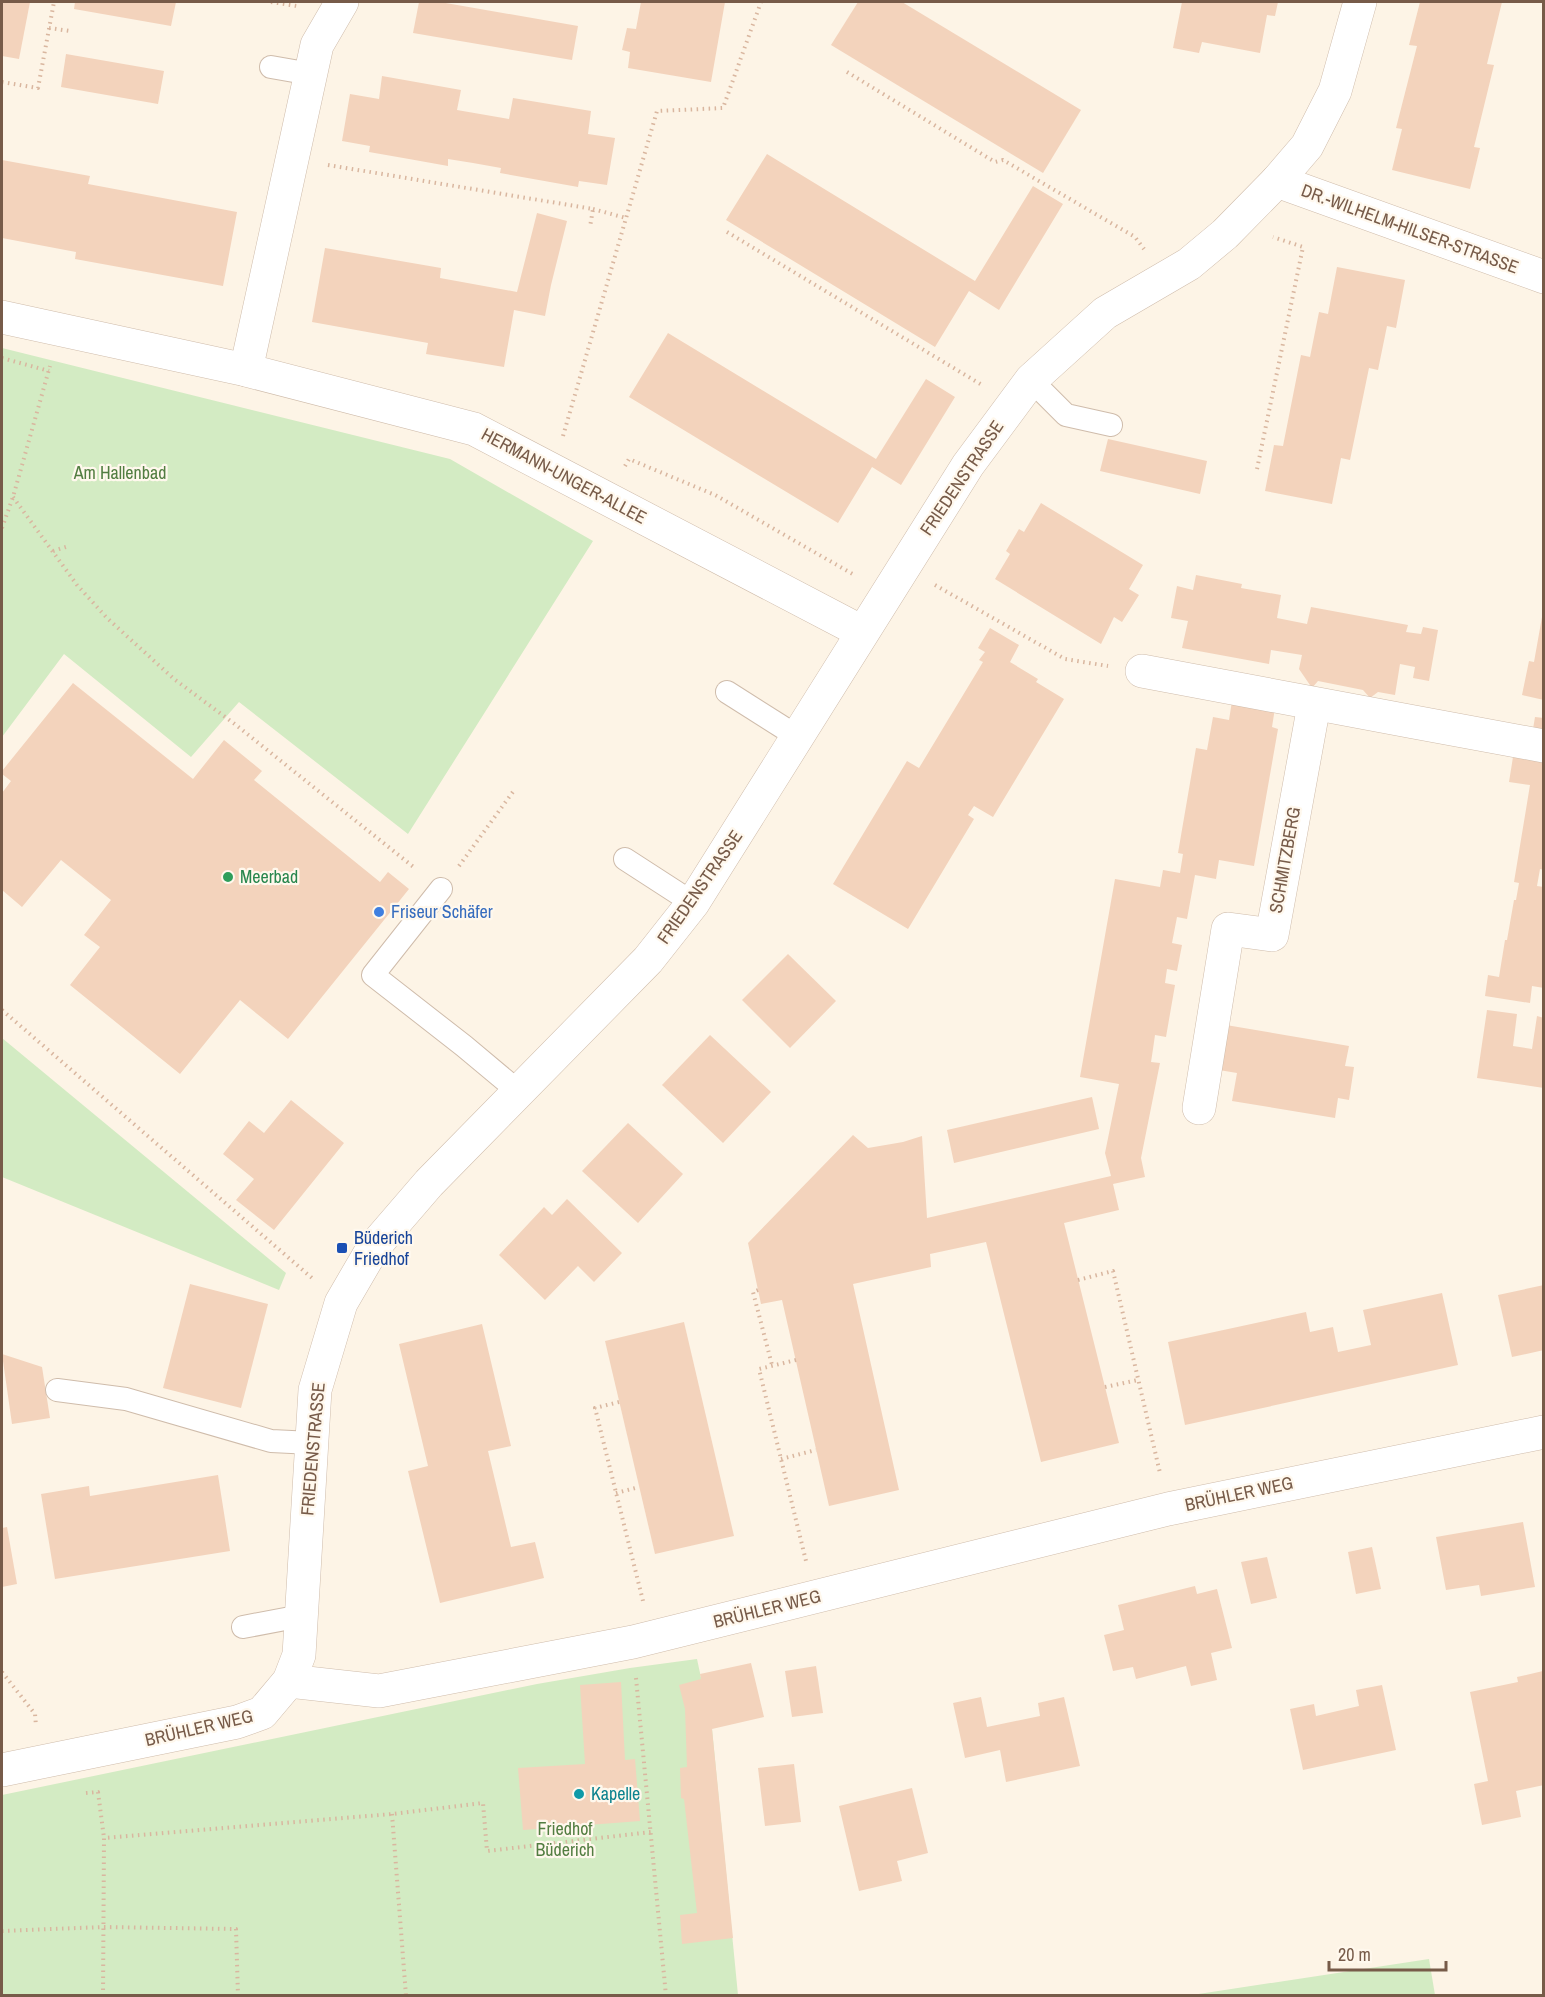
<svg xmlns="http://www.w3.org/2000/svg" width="1545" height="1997" font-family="'Archivo Narrow',sans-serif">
<rect width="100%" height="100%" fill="#fdf4e6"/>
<g fill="#d3ebc3">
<polygon points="2,348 450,459 593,541 408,834 239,702 191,757 64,654 2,737"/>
<polygon points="2,1038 286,1273 279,1290 2,1177"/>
<polygon points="697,1659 712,1729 738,1995 2,1995 2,1795 537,1684 630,1668"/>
<polygon points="1429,1959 1435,1995 1192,1995"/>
</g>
<g fill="#f3d3bc">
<polygon points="2,2 30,2 19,59 2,56"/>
<polygon points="75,2 176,2 171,26 74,9"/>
<polygon points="419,2 440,2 578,26 572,60 413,33"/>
<polygon points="641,2 725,2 711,82 628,68 630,52 622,50 627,28 636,29"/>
<polygon points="858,2 902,2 1081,110 1043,173 831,45"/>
<polygon points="1182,2 1278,2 1275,16 1267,15 1260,53 1202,42 1199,53 1173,48"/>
<polygon points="1420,2 1502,2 1487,64 1494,65 1474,147 1480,148 1470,189 1392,170 1402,129 1396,128 1417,46 1409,45"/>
<polygon points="66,54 164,71 158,104 61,87"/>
<polygon points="382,76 461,90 457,110 509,119 513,98 591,111 588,134 615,138 607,185 579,181 578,187 500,173 501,168 473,163 448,159 448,166 409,159 369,152 370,146 342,141 350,94 379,99"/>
<polygon points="767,154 975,281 1033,186 1063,204 999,310 969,291 935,347 726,220"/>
<polygon points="2,160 90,176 88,184 237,212 223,286 75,259 76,252 2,238"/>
<polygon points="537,213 567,221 551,285 545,316 514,310 504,367 426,354 428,343 312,322 325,248 441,268 440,278 517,292"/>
<polygon points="1337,267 1405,280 1396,328 1387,326 1378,370 1369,368 1350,460 1341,458 1332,504 1265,491 1274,445 1283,446 1301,355 1310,357 1319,312 1328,314"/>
<polygon points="668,333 876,459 926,379 955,397 901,485 872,467 838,523 629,397"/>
<polygon points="1108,439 1207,461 1200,494 1100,471"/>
<polygon points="1041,503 1143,565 1129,589 1139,595 1122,622 1114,617 1101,644 995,579 1010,554 1006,551 1019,529 1024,532"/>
<polygon points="1196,575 1242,584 1241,588 1281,595 1277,618 1307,624 1311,607 1408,625 1406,632 1421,634 1423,627 1438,630 1429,681 1413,678 1415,667 1400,664 1395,695 1378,692 1370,698 1363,690 1318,681 1312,688 1299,669 1302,655 1271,650 1269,664 1182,648 1188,621 1171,618 1177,586 1193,590"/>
<polygon points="1542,617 1544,617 1544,700 1522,695 1529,661 1534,662"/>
<polygon points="990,628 1019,645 1010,662 1038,679 1036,682 1064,699 993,817 974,806 968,815 974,819 908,929 833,884 907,761 919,768 983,662 979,660 985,652 978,648"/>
<polygon points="73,683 193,779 224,740 262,771 254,780 380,882 388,872 409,889 288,1039 240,1000 180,1074 70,985 100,947 84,935 111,900 61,860 22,907 2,890 2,793 11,781 2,774 2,771"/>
<polygon points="1232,701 1275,708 1272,727 1278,729 1254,866 1219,860 1216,879 1195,875 1187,919 1177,917 1172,943 1182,945 1177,971 1167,969 1165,983 1175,985 1166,1037 1155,1035 1153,1049 1151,1062 1160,1063 1141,1158 1145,1177 1113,1184 1119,1210 1064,1223 1119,1443 1041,1462 986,1242 930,1254 931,1267 853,1284 899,1490 829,1506 782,1300 761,1304 748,1243 853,1135 868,1148 903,1142 922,1136 927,1218 1111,1176 1105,1153 1119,1084 1080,1077 1115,879 1160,887 1163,870 1180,873 1183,854 1178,853 1196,748 1207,750 1213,717 1229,720"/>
<polygon points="1535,717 1544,718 1544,737 1532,735"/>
<polygon points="1513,757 1544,762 1544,870 1540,869 1537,886 1544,887 1544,988 1532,986 1530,1003 1485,996 1488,975 1499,977 1505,940 1507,940 1514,900 1516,900 1519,883 1514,882 1530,785 1509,782"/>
<polygon points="788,954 836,1001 790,1048 742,1000"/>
<polygon points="1487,1010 1517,1014 1513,1046 1532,1049 1537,1016 1544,1018 1544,1088 1477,1078"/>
<polygon points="1226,1025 1349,1046 1345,1066 1354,1067 1349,1100 1338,1098 1335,1118 1232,1101 1237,1073 1219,1070"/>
<polygon points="710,1035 771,1092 723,1143 662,1085"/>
<polygon points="1092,1097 1099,1129 954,1163 947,1130"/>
<polygon points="291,1100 344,1143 274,1230 236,1200 254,1179 223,1154 249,1121 264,1133"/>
<polygon points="628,1123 683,1174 638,1223 582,1171"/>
<polygon points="567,1199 622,1253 594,1282 578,1266 545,1300 499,1255 544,1207 552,1215"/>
<polygon points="190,1284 268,1304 241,1408 163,1388"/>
<polygon points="1544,1285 1544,1350 1512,1357 1498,1295"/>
<polygon points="1442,1293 1458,1365 1185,1425 1168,1342 1306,1312 1310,1332 1333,1327 1338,1352 1371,1345 1363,1310"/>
<polygon points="684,1322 734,1536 655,1554 605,1341"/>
<polygon points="482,1324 511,1446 488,1451 511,1547 535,1542 544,1578 440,1603 408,1471 428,1466 399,1344"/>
<polygon points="2,1354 42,1367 50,1418 12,1424"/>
<polygon points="218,1475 230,1551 55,1579 41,1494 89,1486 90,1496"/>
<polygon points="1523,1522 1535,1587 1481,1596 1479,1585 1446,1590 1436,1537"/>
<polygon points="7,1527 17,1584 2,1587 2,1528"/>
<polygon points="1372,1547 1381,1589 1356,1594 1348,1552"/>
<polygon points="1267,1557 1277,1598 1251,1604 1241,1562"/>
<polygon points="1195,1586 1197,1594 1217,1589 1232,1648 1211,1653 1217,1680 1191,1686 1186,1666 1136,1679 1133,1667 1113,1671 1104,1635 1124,1630 1118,1605"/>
<polygon points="751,1663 764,1717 712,1729 733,1938 682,1944 680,1915 697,1913 684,1799 681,1798 680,1768 687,1767 685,1709 679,1685 701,1679 700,1674"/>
<polygon points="816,1666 823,1713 792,1717 785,1671"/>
<polygon points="1543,1671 1544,1785 1516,1791 1521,1817 1482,1825 1474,1784 1488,1781 1470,1692 1518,1682 1517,1677"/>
<polygon points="621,1682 625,1760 635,1759 640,1821 523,1830 518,1768 585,1764 580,1685"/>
<polygon points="1382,1685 1396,1750 1303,1770 1290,1709 1314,1704 1316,1716 1359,1706 1356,1690"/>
<polygon points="981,1697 987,1727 1040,1716 1038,1703 1064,1697 1080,1766 1006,1782 1000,1750 965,1758 953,1703"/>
<polygon points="794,1764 801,1822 765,1826 758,1768"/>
<polygon points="912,1788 928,1853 897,1861 902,1881 859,1891 839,1806"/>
</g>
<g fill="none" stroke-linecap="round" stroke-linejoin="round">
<defs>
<g id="lane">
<polyline points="271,67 311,74"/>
<polyline points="1031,380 1066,415 1111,425"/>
<polyline points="727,692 798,737"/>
<polyline points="625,859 693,903"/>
<polyline points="441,889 373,975 464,1046 519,1092"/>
<polyline points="57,1390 126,1399 271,1441 312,1443"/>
<polyline points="243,1627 301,1616"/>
</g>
<g id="street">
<polyline points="1277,181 1544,277"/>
<polyline points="2,317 246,370 474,429 862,632"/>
<polyline points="246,370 317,45 342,2"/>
<path d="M1142,671C1276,697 1410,721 1544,746"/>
<polyline points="1199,1108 1228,929 1272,935 1314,705"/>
<polyline points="289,1681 379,1691 633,1642 1168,1509 1544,1432"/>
<polyline points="2,1770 237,1722 262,1713 289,1681 299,1655 315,1390 341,1303 373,1248 429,1183 648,960 693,903 968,465 1031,380 1105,313 1189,264 1225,234 1277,181 1307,146 1335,91 1360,2"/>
</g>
</defs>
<use href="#lane" stroke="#cfbcab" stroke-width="24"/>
<use href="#street" stroke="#cfbcab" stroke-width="34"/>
<g stroke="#d9b69f" stroke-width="4" stroke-dasharray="1.5 4.5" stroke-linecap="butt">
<polyline points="271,2 297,6"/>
<polyline points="49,28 70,31"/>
<polyline points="847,72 995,162 1003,160 1135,237 1144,249"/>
<polyline points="2,82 38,88 54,2"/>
<polyline points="328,165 593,209 590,227"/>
<polyline points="593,209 626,218"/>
<polyline points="727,232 982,385"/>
<polyline points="2,358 49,371"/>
<polyline points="563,436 657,111 723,108 761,2"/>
<polyline points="625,466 629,459 715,495 856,576"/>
<polyline points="1257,469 1303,247 1273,237"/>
<polyline points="13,497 77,585 107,618 174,679 236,725 416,869"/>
<polyline points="2,528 13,497 50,366"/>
<polyline points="53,551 69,546"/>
<polyline points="935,585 1065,659 1108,666"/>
<polyline points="459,866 515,789"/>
<polyline points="2,1010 312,1278"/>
<polyline points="1078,1280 1113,1271 1160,1473"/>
<polyline points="758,1290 753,1292 772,1365"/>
<polyline points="796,1360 759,1369 806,1561"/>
<polyline points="1105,1387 1138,1380"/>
<polyline points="619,1402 595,1408 643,1601"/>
<polyline points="781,1459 816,1450"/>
<polyline points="616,1493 639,1487"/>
<polyline points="2,1672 35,1714 36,1726"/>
<polyline points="636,1678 666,1996"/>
<polyline points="86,1793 98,1792 104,1838"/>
<polyline points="392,1814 406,1996"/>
<polyline points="2,1931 103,1927 236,1929 238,1996"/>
<polyline points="103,1996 104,1838 392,1814 483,1803 487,1851 651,1832"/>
</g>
<use href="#lane" stroke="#fff" stroke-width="22"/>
<use href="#street" stroke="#fff" stroke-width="33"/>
</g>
<circle fill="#2e9e5b" stroke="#fff8ed" stroke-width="2" cx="228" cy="877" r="6"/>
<circle fill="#3f7fe0" stroke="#fff8ed" stroke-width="2" cx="379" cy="912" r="6"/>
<rect fill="#1a4fb4" stroke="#fff8ed" stroke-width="2" x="336" y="1242" width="12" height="12" rx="3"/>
<circle fill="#0f9aa8" stroke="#fff8ed" stroke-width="2" cx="579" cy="1794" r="6"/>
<g text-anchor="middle" stroke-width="4.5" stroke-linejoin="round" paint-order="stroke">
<g font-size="18" fill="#775b49" stroke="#fff8ed">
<text transform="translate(1410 229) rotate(20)" y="6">DR.-WILHELM-HILSER-STRASSE</text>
<text transform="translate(564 476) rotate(28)" y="6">HERMANN-UNGER-ALLEE</text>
<text transform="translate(962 478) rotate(-56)" y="6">FRIEDENSTRASSE</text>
<text transform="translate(1285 860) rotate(-80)" y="6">SCHMITZBERG</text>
<text transform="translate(700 887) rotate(-55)" y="6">FRIEDENSTRASSE</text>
<text transform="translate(313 1449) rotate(-85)" y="6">FRIEDENSTRASSE</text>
<text transform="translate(1239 1494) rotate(-12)" y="6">BRÜHLER WEG</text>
<text transform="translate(767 1609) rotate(-14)" y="6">BRÜHLER WEG</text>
<text transform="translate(199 1728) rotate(-13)" y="6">BRÜHLER WEG</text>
</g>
<g font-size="18" fill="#527d41" stroke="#fff8ed">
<text x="120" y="479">Am Hallenbad</text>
<text x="565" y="1835">Friedhof<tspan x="565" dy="21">Büderich</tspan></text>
</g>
<g font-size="18" fill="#27864d" stroke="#fff8ed" text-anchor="start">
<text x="240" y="883">Meerbad</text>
</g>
<g font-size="18" fill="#366cbe" stroke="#fff8ed" text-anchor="start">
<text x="391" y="918">Friseur Schäfer</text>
</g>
<g font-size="18" fill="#164399" stroke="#fff8ed" text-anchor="start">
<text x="354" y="1244">Büderich<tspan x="354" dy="21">Friedhof</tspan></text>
</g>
<g font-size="18" fill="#0d838f" stroke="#fff8ed" text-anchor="start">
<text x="591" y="1800">Kapelle</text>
</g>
</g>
<rect width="1545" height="1997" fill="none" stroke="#775b49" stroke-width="6"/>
<path d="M1329 1961v9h117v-9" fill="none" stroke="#775b49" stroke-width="3"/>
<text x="1338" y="1961" font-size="18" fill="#775b49" stroke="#fff8ed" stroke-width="4.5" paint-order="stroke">20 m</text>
</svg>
